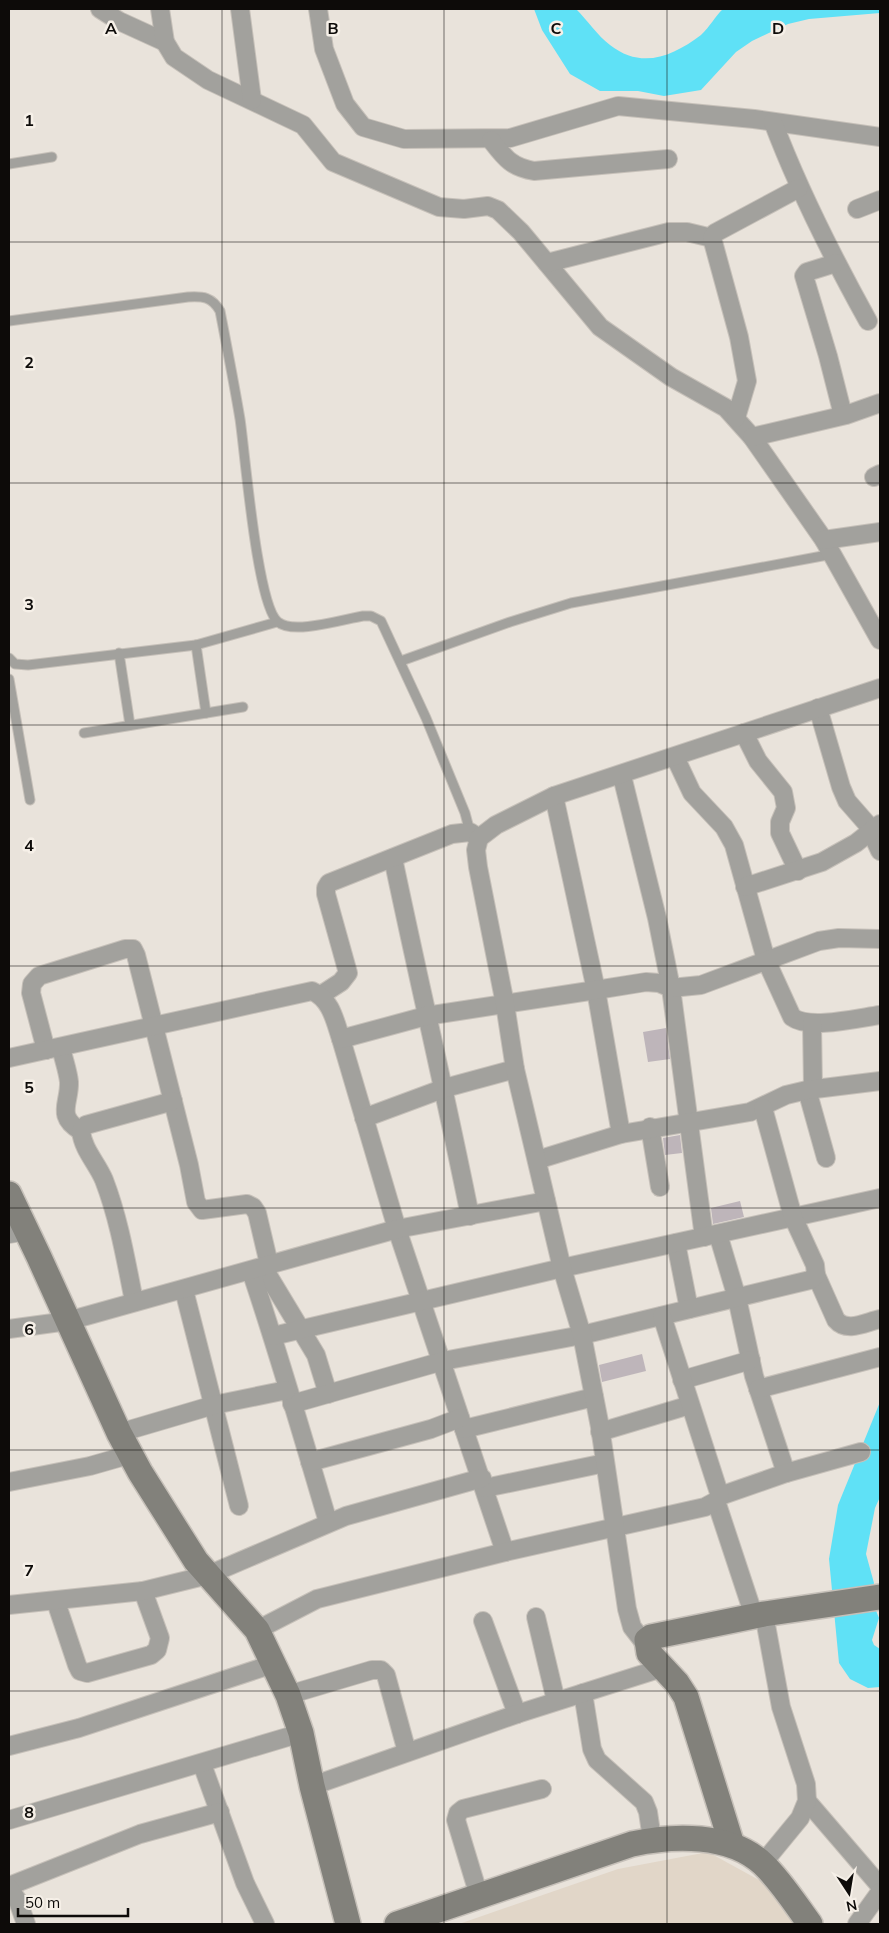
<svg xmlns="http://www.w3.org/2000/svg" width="889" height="1933" font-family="Mulish,sans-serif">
<rect width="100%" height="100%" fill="#e9e3db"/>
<polygon fill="#e1d6c8" points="708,1852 772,1887 800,1924 459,1924 618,1869"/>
<g fill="#5fe1f6">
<path d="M534,9H576C587,20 598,36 610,45C642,70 673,56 701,35C710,27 715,16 723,9H880V13L809,19L788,24L752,41L736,52L701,90L664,96L638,91H600L570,74L542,30Z"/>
<polygon points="880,1402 880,1497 875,1508 866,1554 874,1583 870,1596 879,1618 872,1640 874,1645 880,1649 880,1687 868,1688 850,1679 839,1663 829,1559 838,1505"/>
</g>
<g fill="#beb5ba">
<polygon points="666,1028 670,1059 648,1062 643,1032"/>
<polygon points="680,1135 682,1153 665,1155 663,1138"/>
<polygon points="740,1201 744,1217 713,1224 711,1208"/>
<polygon points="642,1354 646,1371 602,1382 599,1365"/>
</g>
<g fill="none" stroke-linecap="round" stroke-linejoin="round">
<defs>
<g id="lane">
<polyline points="9,164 52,157"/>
<path d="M9,321L188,297C203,296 212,297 220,311C227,347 234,383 240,419C245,452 257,606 278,622C293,635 344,619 363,616H371L381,621L426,718L465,813L470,832"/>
<polyline points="196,645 206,713"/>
<polyline points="119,653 130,725"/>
<polyline points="9,658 15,664 28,665 196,645 277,622"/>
<polyline points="401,661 510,622 571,603 833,554"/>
<polyline points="9,679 30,800"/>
<polyline points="84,733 243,707"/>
</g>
<g id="street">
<polyline points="100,9 119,21 165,42"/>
<polyline points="160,9 165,42 174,57 208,80 303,125 333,162 439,207 464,209 488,206 498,210 521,232 600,327 671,377 726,408 752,437 824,540 880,640"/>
<polyline points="240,9 252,100"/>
<polyline points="318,9 324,49 345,104 363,127 404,139 510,138 618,106 754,119 880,137"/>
<path d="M773,122C799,191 832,256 868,321"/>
<path d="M491,140C505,158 511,167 534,171L668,159"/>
<polyline points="857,209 880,200"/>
<polyline points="547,263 669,232 687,232 712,238"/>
<polyline points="836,263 807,272 804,276 828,356 843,415"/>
<polyline points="736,418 747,381 739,337 712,238 715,233 799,188"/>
<polyline points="752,437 846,415 880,403"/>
<polyline points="874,477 880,474"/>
<polyline points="824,540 880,532"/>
<polyline points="818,708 841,787 847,801 868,825 880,851"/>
<polyline points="744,733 758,761 783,792 786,808 780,822 780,833 798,871"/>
<path d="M675,757L692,793L724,827L734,845L766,960L792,1017C809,1030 858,1018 880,1015"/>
<polyline points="622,776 657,918 671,988 704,1237"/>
<polyline points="554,796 596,990 621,1134"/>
<path d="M393,858C418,978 446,1096 470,1216"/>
<polyline points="745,887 822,862 856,843 880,824"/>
<polyline points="321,995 341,982 348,973 326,894 326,888 329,883 452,834 470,832 479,838"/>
<polyline points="812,1023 813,1088"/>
<polyline points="341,1039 397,1229 505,1552"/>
<path d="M61,1047C63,1058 68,1071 69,1082C70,1103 55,1116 81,1131"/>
<polyline points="46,1050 31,993 32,984 39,976 125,949 133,949 136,955 189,1165 196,1202 202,1210 247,1204 253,1207 257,1213 269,1264"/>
<path d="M9,1058L312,991C331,999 335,1021 341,1039L426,1016L596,990L646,982L659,983L671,988L701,985L819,941L839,938L880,939"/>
<polyline points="807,1090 826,1158"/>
<polyline points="364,1118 445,1088 515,1069"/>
<polyline points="650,1127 660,1187"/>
<polyline points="537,1160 621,1134 750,1112 786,1095 807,1090 880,1081"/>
<polyline points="9,1234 27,1231"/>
<polyline points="718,1234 737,1298 754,1376 786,1473"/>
<polyline points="676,1243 689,1309"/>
<polyline points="263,1267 316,1355 328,1394"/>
<path d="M251,1271C279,1354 303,1438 328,1522"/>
<path d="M816,1275L836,1320C847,1333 866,1322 880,1319"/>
<polyline points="184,1290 239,1506"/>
<path d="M134,1301C126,1261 119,1219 104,1180C97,1163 83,1150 81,1131L86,1125L173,1101"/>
<polyline points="9,1329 68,1321 397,1229 546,1201"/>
<polyline points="273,1336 562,1268 880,1198"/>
<polyline points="682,1380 751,1360"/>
<polyline points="758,1389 880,1357"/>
<polyline points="292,1404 443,1361 582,1335 810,1280 816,1275 815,1265 793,1217 763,1108"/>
<polyline points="464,1429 594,1397"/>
<polyline points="600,1432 690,1405"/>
<polyline points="119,1433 214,1405 287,1390"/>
<polyline points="310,1462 431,1429 460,1418"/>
<polyline points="9,1482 90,1466 132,1454"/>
<polyline points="485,1488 605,1463"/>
<polyline points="720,1496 786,1473 861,1452"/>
<polyline points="716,1501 754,1616"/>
<polyline points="56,1602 77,1665 80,1671 87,1673 151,1655 157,1650 160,1638 143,1591"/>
<polyline points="9,1605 143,1591 208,1575 346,1516 482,1478"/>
<polyline points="536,1617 556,1701"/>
<polyline points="483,1621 517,1714"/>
<polyline points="257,1630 317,1599 505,1552 705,1507 716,1501 720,1496 662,1316"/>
<polyline points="646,1645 632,1627 627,1609 600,1427 582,1335 562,1268 515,1069 505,1004 478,867 476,850 479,838 496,825 554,796 880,688"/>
<polyline points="583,1693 592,1749 597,1760 644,1802 648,1812 652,1839"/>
<polyline points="288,1695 372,1670 381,1670 386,1675 407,1752"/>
<polyline points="9,1746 79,1728 273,1664"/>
<polyline points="202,1764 245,1883 265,1924"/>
<polyline points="312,1786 517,1714 662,1668"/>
<polyline points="807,1801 880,1886"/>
<polyline points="9,1820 301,1733"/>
<polyline points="763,1863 800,1818 807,1801 806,1784 781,1707 764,1614"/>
<polyline points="9,1886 140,1834 220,1812"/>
<polyline points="9,1888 18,1901 26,1924"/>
<polyline points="479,1896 456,1820 458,1813 463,1809 542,1789"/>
<polyline points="857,1924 880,1892"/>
</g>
<g id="secondary">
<polyline points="9,1194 39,1257 119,1433 140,1472 196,1561 257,1630 288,1695 301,1733 312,1786 348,1924"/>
<polyline points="732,1845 686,1697 677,1683 649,1653 647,1640 651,1637 764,1614 880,1597"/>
<path d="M397,1924L632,1844C673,1835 730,1833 763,1864C781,1881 796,1905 810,1924"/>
</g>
</defs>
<use href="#lane" stroke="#c6c0b9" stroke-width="11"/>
<use href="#street" stroke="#c6c0b9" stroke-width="20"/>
<use href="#secondary" stroke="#c6c0b9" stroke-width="28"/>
<use href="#lane" stroke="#a2a19d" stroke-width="9"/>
<use href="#street" stroke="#a2a19d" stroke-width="18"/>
<use href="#secondary" stroke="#82817b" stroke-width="25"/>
</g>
<path fill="none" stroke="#0d0b09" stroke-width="1" stroke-opacity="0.55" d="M222,9V1924M444,9V1924M667,9V1924M9,242H880M9,483H880M9,725H880M9,966H880M9,1208H880M9,1450H880M9,1691H880"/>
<g font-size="16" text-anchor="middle" font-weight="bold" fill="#0d0b09" stroke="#f6f0e8" stroke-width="5" stroke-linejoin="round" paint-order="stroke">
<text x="111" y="34">A</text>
<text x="333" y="34">B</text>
<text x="556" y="34">C</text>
<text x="778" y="34">D</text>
<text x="29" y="126">1</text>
<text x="29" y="368">2</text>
<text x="29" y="610">3</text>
<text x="29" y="851">4</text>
<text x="29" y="1093">5</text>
<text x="29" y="1335">6</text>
<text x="29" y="1576">7</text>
<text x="29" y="1818">8</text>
</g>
<rect width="889" height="1933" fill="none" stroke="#0d0b09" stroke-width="20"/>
<g transform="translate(849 1893) rotate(168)" stroke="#f6f0e8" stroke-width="4" paint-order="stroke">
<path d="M0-4L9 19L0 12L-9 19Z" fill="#0d0b09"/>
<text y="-8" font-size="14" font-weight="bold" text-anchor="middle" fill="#0d0b09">N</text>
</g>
<path d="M18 1908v8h110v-8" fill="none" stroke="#0d0b09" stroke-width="2.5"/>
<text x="25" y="1908" font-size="15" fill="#0d0b09" stroke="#f6f0e8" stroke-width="4" paint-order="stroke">50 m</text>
</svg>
